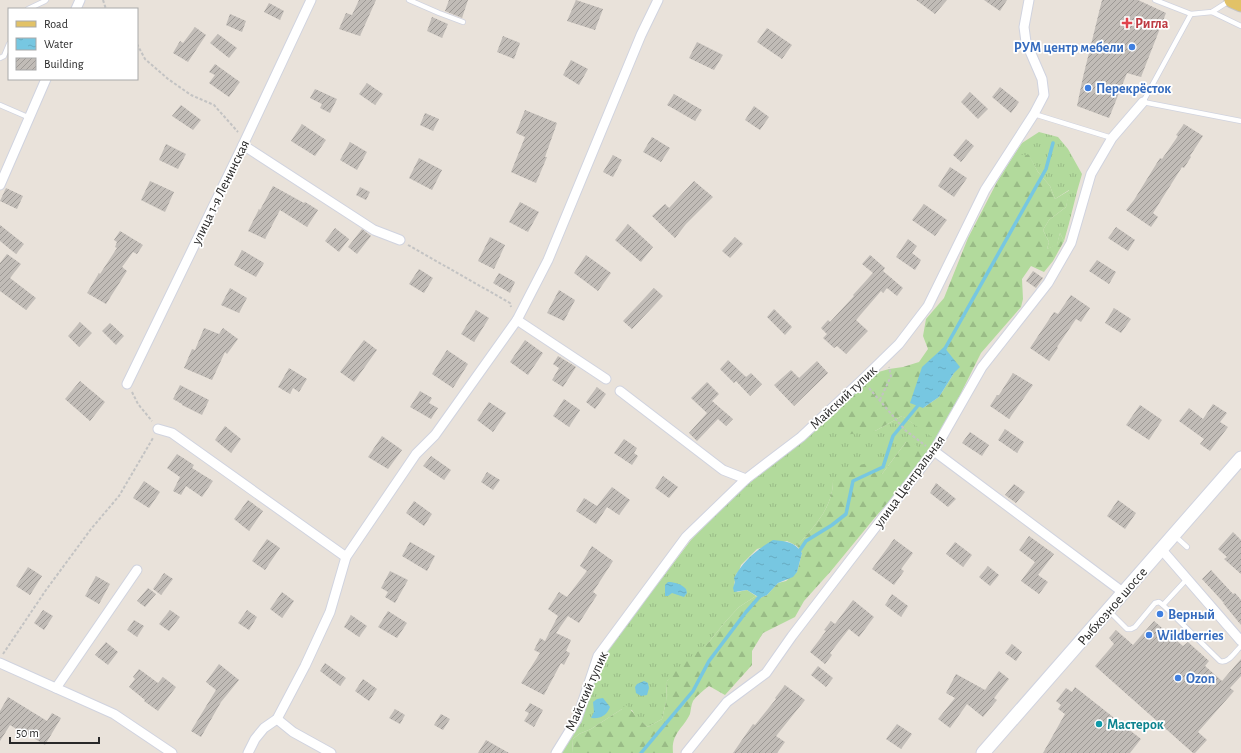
<svg xmlns="http://www.w3.org/2000/svg" width="1241" height="753" font-family="'Alegreya Sans',sans-serif">
<defs>
<pattern id="grass-tufts" width="24" height="20" patternUnits="userSpaceOnUse"><rect width="24" height="20" fill="#b2da9c"/><path d="M3 7l-1-3M5 7V3M7 7l1-3M15 17l-1-3M17 17v-4M19 17l1-3" fill="none" stroke="#99bb86"/></pattern>
<pattern id="forest-firs" width="22" height="20" patternUnits="userSpaceOnUse"><rect width="22" height="20" fill="#b2da9c"/><path d="M5 1l3.5 6h-7zM16 11l3.5 6h-7z" fill="#99bb86"/></pattern>
<pattern id="water-ripples" width="26" height="14" patternUnits="userSpaceOnUse"><rect width="26" height="14" fill="#77c7e1"/><path d="M2 4q2-2 4 0t4 0M15 11q2-2 4 0t4 0" fill="none" stroke="#67abc1"/></pattern>
<pattern id="building-hatch" width="6" height="6" patternUnits="userSpaceOnUse"><rect width="6" height="6" fill="#c1bcb7"/><path d="M-1 1l2-2M0 6l6-6M5 7l2-2" fill="none" stroke="#9d9995"/></pattern>
</defs>
<rect width="100%" height="100%" fill="#e9e2da"/>
<g fill="url(#grass-tufts)">
<path d="M1039,132L1058,137L1068,149L1082,174C1075,196 1071,219 1064,241L1060,233L1057,245L1047,249L1049,242L1043,230L1049,220L1066,207L1069,190L1055,199L1050,186L1038,172L1029,156L1014,155L1022,143Z"/>
<path d="M834,415V431H875L902,416L914,424L944,427L927,455L906,442L882,474L833,481C833,507 814,527 797,546L787,541L757,549L741,565L739,571L736,574L734,586L737,592L747,590L756,596L739,607L726,621L709,642L667,681L666,702L662,719L648,727L637,719L632,710L622,709L591,729L579,734L573,739L572,753H559L577,723L590,696L602,657L691,540L728,500Z"/>
</g>
<g fill="url(#forest-firs)" fill-rule="evenodd">
<path d="M1014,155H1029L1038,172L1050,186L1055,199L1070,190L1066,207L1049,220L1043,230L1049,242L1047,249L1057,244L1060,233L1064,241L1053,261L1044,272L1031,266L1022,279L1023,299L1021,307L981,353L944,427L935,439L902,416L875,431L844,435L834,431V415L853,395L875,373L889,369L903,367L919,362L928,349L923,336L926,319L944,298L968,238L997,182ZM944,347L954,373L939,397L923,408Z"/>
<path d="M911,441L927,455L913,470L900,490L877,515L831,571L804,601L795,617L763,633L752,651V665L725,695L709,686C703,691 697,695 693,701C691,705 691,710 690,714C683,729 671,733 673,753H572L573,739L579,734L591,729L622,709L625,704C634,712 638,720 648,727L662,719L666,702L667,681L677,669L709,642L726,621L739,607L756,596L760,598L767,595L778,583L786,581L797,572L802,553L797,546C814,527 833,507 833,481L851,467L872,462L882,474L906,442Z"/>
</g>
<g fill="url(#water-ripples)">
<polygon points="944,347 960,367 954,373 939,397 923,408 910,403 922,367"/>
<path d="M773,540C786,541 795,542 802,553L797,572L793,577L778,583L767,595L760,598L747,590L734,592L733,588L735,582L734,578C743,561 756,550 773,540Z"/>
<path d="M668,582C675,582 681,584 686,589L687,593L684,597L672,593L668,596H665V585Z"/>
<polygon points="644,681 648,683 649,688 647,695 641,696 636,693 635,687 637,684"/>
<path d="M603,698L610,707C607,715 601,719 591,718L594,712L593,702L597,699Z"/>
</g>
<g fill="none" stroke-linecap="round" stroke-linejoin="round">
<g stroke="#77c7e1" stroke-width="3.5">
<polyline points="943,352 1046,169 1053,143"/>
<polyline points="798,553 806,541 832,525 846,514 853,481 883,467 893,436 920,403"/>
<polyline points="641,753 693,691 709,661 746,612 761,595"/>
</g>
</g>
<g fill="url(#building-hatch)">
<polygon points="359,0 376,0 360,36 339,29 346,13 352,15"/>
<polygon points="449,0 468,0 462,18 445,11"/>
<polygon points="576,0 603,9 595,30 567,21"/>
<polygon points="916,0 947,0 935,14"/>
<polygon points="984,0 1007,0 1000,11"/>
<polygon points="1102,0 1138,0 1166,13 1141,77 1127,73 1109,118 1077,106 1083,77"/>
<polygon points="269,3 284,11 280,20 264,12"/>
<polygon points="230,14 246,21 242,32 226,25"/>
<polygon points="432,17 448,24 442,38 427,31"/>
<polygon points="195,27 206,35 188,62 173,53 180,41 183,43"/>
<polygon points="767,28 792,45 782,59 757,42"/>
<polygon points="218,34 237,48 229,58 210,43"/>
<polygon points="503,36 520,43 514,59 497,52"/>
<polygon points="697,42 723,55 714,70 689,58"/>
<polygon points="571,60 588,69 579,85 563,75"/>
<polygon points="215,64 240,82 229,97 209,83 215,75 209,72"/>
<polygon points="367,83 383,94 375,105 359,94"/>
<polygon points="1000,87 1019,102 1011,113 992,97"/>
<polygon points="315,89 337,99 330,113 320,108 322,104 310,98"/>
<polygon points="970,92 988,109 978,119 961,102"/>
<polygon points="674,94 702,110 695,121 667,105"/>
<polygon points="181,105 201,120 193,130 172,116"/>
<polygon points="754,106 769,117 760,130 745,120"/>
<polygon points="525,110 557,123 545,157 547,157 536,183 511,172 525,137 516,133"/>
<polygon points="425,113 439,119 433,131 420,125"/>
<polygon points="302,124 326,140 315,156 291,141"/>
<polygon points="1184,124 1203,136 1190,156 1191,157 1184,168 1182,167 1153,213 1158,217 1151,227 1126,210 1134,200 1160,158 1162,159 1178,136 1176,135"/>
<polygon points="652,137 670,148 661,162 643,152"/>
<polygon points="966,139 974,146 961,162 953,155"/>
<polygon points="350,142 367,152 357,170 340,160"/>
<polygon points="166,144 186,154 178,169 159,160"/>
<polygon points="613,155 622,160 613,177 603,172"/>
<polygon points="419,158 442,170 432,190 409,178"/>
<polygon points="950,167 967,178 954,197 938,186"/>
<polygon points="150,181 174,192 165,212 141,200"/>
<polygon points="694,181 713,197 686,224 675,238 652,216 665,204 669,208"/>
<polygon points="273,186 304,203 305,202 318,210 307,227 280,210 265,239 248,231 259,209 260,210"/>
<polygon points="360,187 370,192 366,200 356,195"/>
<polygon points="6,188 23,196 17,209 0,201"/>
<polygon points="520,202 539,212 528,232 509,222"/>
<polygon points="924,204 947,220 935,236 912,220"/>
<polygon points="628,224 653,247 641,262 615,240"/>
<polygon points="0,225 24,244 16,254 0,241"/>
<polygon points="1116,227 1135,240 1128,251 1108,238"/>
<polygon points="335,228 349,239 339,252 325,241"/>
<polygon points="362,229 371,236 357,254 348,247"/>
<polygon points="120,231 143,245 137,254 133,252 122,267 127,271 106,304 87,293 99,273 100,274 117,248 115,247 117,242 114,240"/>
<polygon points="490,237 505,245 494,269 478,261"/>
<polygon points="735,237 743,244 730,258 722,251"/>
<polygon points="908,239 917,246 912,253 921,260 915,270 896,257"/>
<polygon points="242,250 264,263 256,277 234,265"/>
<polygon points="7,254 21,264 10,278 36,298 26,310 0,291 0,263"/>
<polygon points="586,255 611,273 598,291 574,273"/>
<polygon points="870,255 885,268 883,271 903,288 897,296 887,288 883,293 881,291 856,320 868,331 846,354 837,346 834,348 823,338 827,334 821,328 828,320 830,322 854,296 853,295 873,273 862,264"/>
<polygon points="1097,260 1116,272 1109,284 1089,271"/>
<polygon points="419,269 433,278 424,293 409,284"/>
<polygon points="1033,271 1043,278 1036,288 1026,281"/>
<polygon points="499,273 515,282 510,293 493,283"/>
<polygon points="230,288 247,298 239,313 221,305"/>
<polygon points="654,288 663,296 632,329 623,321"/>
<polygon points="559,290 575,300 564,321 547,313"/>
<polygon points="1071,295 1090,308 1081,322 1076,319 1057,347 1058,348 1049,361 1030,348 1054,312 1058,314"/>
<polygon points="1114,308 1131,319 1121,333 1105,323"/>
<polygon points="774,309 792,327 785,335 767,317"/>
<polygon points="476,310 489,318 474,342 461,334"/>
<polygon points="80,322 92,333 79,347 68,336"/>
<polygon points="110,323 124,336 116,345 102,331"/>
<polygon points="204,328 219,334 223,328 238,339 227,354 225,352 212,380 184,368 192,349 195,350"/>
<polygon points="364,340 377,350 354,382 340,372"/>
<polygon points="525,340 543,353 528,375 510,362"/>
<polygon points="447,350 468,364 453,388 432,374"/>
<polygon points="558,356 576,367 563,387 552,380 559,368 553,364"/>
<polygon points="728,360 746,377 751,373 762,384 750,396 736,381 734,383 720,369"/>
<polygon points="817,361 828,373 794,406 774,385 791,370 799,378"/>
<polygon points="289,368 307,379 299,392 293,388 290,394 278,387"/>
<polygon points="1013,373 1033,385 1009,419 990,406 997,395 999,395"/>
<polygon points="80,381 105,402 90,421 65,399"/>
<polygon points="707,382 719,394 712,401 733,419 726,426 718,419 697,441 689,433 707,413 691,398"/>
<polygon points="180,385 209,400 202,415 182,405 182,404 173,399"/>
<polygon points="597,387 606,394 595,409 586,402"/>
<polygon points="420,391 432,398 429,403 438,408 431,419 410,407"/>
<polygon points="564,399 580,410 569,427 553,416"/>
<polygon points="489,402 506,413 493,432 477,420"/>
<polygon points="1213,404 1227,413 1220,422 1228,427 1210,451 1200,444 1204,439 1179,421 1189,408 1203,419"/>
<polygon points="1140,405 1162,420 1149,440 1126,425"/>
<polygon points="225,426 241,439 231,453 215,440"/>
<polygon points="1005,429 1024,442 1017,453 998,440"/>
<polygon points="970,432 989,445 982,456 962,443"/>
<polygon points="382,436 402,450 388,469 368,457"/>
<polygon points="624,439 637,448 634,453 638,456 632,465 614,453"/>
<polygon points="177,454 194,465 192,468 213,481 202,497 186,486 181,495 173,491 180,477 167,468"/>
<polygon points="431,456 451,470 444,480 423,466"/>
<polygon points="487,472 500,480 493,490 481,482"/>
<polygon points="663,476 678,487 669,498 655,488"/>
<polygon points="144,481 160,492 149,508 133,498"/>
<polygon points="936,483 956,499 948,507 930,493"/>
<polygon points="1014,484 1025,492 1016,503 1005,495"/>
<polygon points="612,487 630,500 619,515 607,507 596,524 576,511 584,498 597,506"/>
<polygon points="248,500 263,511 249,531 234,519"/>
<polygon points="1118,500 1136,513 1125,529 1107,516"/>
<polygon points="414,501 432,514 424,526 406,513"/>
<polygon points="1233,532 1241,540 1241,574 1224,559 1227,557 1218,549"/>
<polygon points="1029,536 1054,554 1038,575 1048,582 1039,594 1021,581 1035,562 1019,550"/>
<polygon points="267,539 280,548 265,570 252,561"/>
<polygon points="894,539 913,553 901,569 904,571 894,585 872,569"/>
<polygon points="410,542 435,556 427,571 402,556"/>
<polygon points="955,542 972,555 963,567 946,554"/>
<polygon points="592,546 613,561 593,592 597,595 579,623 568,616 556,633 571,640 566,651 570,653 564,665 561,663 544,695 521,683 540,653 534,650 540,638 545,641 558,616 548,609 559,592 567,597 587,571 580,566"/>
<polygon points="988,566 999,575 990,586 979,577"/>
<polygon points="28,567 42,576 30,595 16,586"/>
<polygon points="1211,570 1233,594 1235,593 1241,600 1241,625 1223,603 1224,603 1202,579"/>
<polygon points="390,571 408,580 395,603 385,597 388,592 381,588"/>
<polygon points="164,573 173,579 161,595 153,589"/>
<polygon points="96,576 110,584 99,604 85,596"/>
<polygon points="148,588 156,594 145,607 137,601"/>
<polygon points="282,592 294,601 282,618 270,609"/>
<polygon points="892,594 908,606 901,617 885,605"/>
<polygon points="853,600 874,617 859,637 849,629 830,653 832,655 825,664 810,652 826,631 824,630 831,621 835,624"/>
<polygon points="43,610 53,616 44,630 34,623"/>
<polygon points="170,610 180,617 169,631 159,624"/>
<polygon points="247,610 257,617 249,630 238,623"/>
<polygon points="388,611 407,623 397,638 378,627"/>
<polygon points="351,615 367,626 359,637 344,627"/>
<polygon points="134,620 144,626 137,637 127,630"/>
<polygon points="1154,621 1183,646 1188,642 1209,661 1205,666 1222,681 1241,659 1241,676 1230,688 1234,691 1198,732 1207,740 1195,753 1193,753 1095,666 1114,644 1109,638 1116,630 1133,645"/>
<polygon points="106,642 118,652 108,665 95,655"/>
<polygon points="1012,644 1022,652 1016,661 1005,653"/>
<polygon points="325,663 346,678 340,686 320,671"/>
<polygon points="219,664 239,680 221,702 201,737 191,731 216,690 206,682"/>
<polygon points="818,666 833,678 826,687 811,675"/>
<polygon points="139,669 158,683 163,677 176,687 158,711 144,701 145,700 129,687 135,679 133,677"/>
<polygon points="999,671 1009,679 994,698 997,700 983,717 967,704 950,728 938,719 955,698 946,693 956,674 985,690"/>
<polygon points="363,679 377,689 369,701 355,691"/>
<polygon points="785,685 805,700 776,736 785,742 777,753 733,753 753,724 755,725 776,699 775,698"/>
<polygon points="1075,687 1141,739 1130,753 1043,753 1065,714 1058,709 1061,705 1056,701 1066,688 1072,692"/>
<polygon points="8,697 47,721 52,713 61,718 45,745 27,734 26,735 10,725 0,741 0,711"/>
<polygon points="530,703 543,710 534,727 524,721 529,713 525,711"/>
<polygon points="395,709 405,715 400,724 389,718"/>
<polygon points="441,714 450,719 443,730 434,725"/>
<polygon points="897,724 912,734 901,749 886,739"/>
<polygon points="486,740 509,753 478,753"/>
</g>
<g fill="none" stroke-linecap="round" stroke-linejoin="round">
<defs>
<g id="lane">
<polyline points="409,0 439,13 463,22"/>
<polyline points="1155,0 1191,14 1212,12 1229,1"/>
<polyline points="28,9 45,1 46,0"/>
<polyline points="1212,12 1241,26"/>
<polyline points="1191,14 1143,102 1241,121"/>
<polyline points="0,58 4,56 9,44"/>
<polyline points="0,105 30,118"/>
<polyline points="1034,114 1112,138"/>
<polyline points="1175,536 1187,547"/>
<path d="M1187,579L1163,605L1220,661C1228,664 1235,652 1241,646"/>
<polyline points="1108,610 1127,629 1131,629 1135,627 1155,603 1159,602 1163,605"/>
</g>
<g id="street">
<polyline points="76,9 80,0"/>
<polyline points="243,145 374,230 400,240"/>
<polyline points="0,185 46,79"/>
<polyline points="517,320 606,379"/>
<polyline points="127,384 243,145 311,0"/>
<polyline points="620,391 723,470 746,479"/>
<polyline points="158,429 172,433 346,557"/>
<polyline points="934,451 1124,593"/>
<polyline points="1162,550 1241,641"/>
<polyline points="0,663 114,714 172,753"/>
<polyline points="56,688 137,570"/>
<polyline points="277,719 293,732 331,753"/>
<polyline points="248,753 255,739 264,728 277,719 305,666 330,612 346,557 416,454 435,435 517,320 548,260 641,35 658,0"/>
<polyline points="556,753 577,719 598,656 686,537 746,479 801,437 862,380 899,344 928,306 985,190 1034,114 1044,95 1042,79 1026,42 1024,27 1029,0"/>
<polyline points="686,753 727,702 766,673 792,636 934,451 982,367 1048,283 1071,243 1091,174 1112,138 1143,102"/>
</g>
<polyline id="secondary" points="983,753 1241,458"/>
<polyline id="primary" points="1232,0 1241,4"/>
</defs>
<use href="#lane" stroke="#d0d3df" stroke-width="6"/>
<use href="#street" stroke="#d0d3df" stroke-width="11"/>
<use href="#secondary" stroke="#d0d3df" stroke-width="15"/>
<use href="#primary" stroke="#c3c3c3" stroke-width="17"/>
<g stroke="#c3c3c3" stroke-width="2" stroke-dasharray="3 2" stroke-linecap="butt">
<polyline points="103,0 106,9"/>
<polyline points="137,44 145,59 168,79 191,95 214,105 238,132"/>
<polyline points="408,245 510,303 511,307"/>
<polyline points="869,388 905,430 926,446"/>
<polyline points="132,392 138,404 152,421"/>
<polyline points="880,400 891,376 889,367"/>
<polyline points="3,654 46,590 91,529 119,496 153,438"/>
</g>
<use href="#lane" stroke="#fff" stroke-width="4.5"/>
<use href="#street" stroke="#fff" stroke-width="9"/>
<use href="#secondary" stroke="#fff" stroke-width="13"/>
<use href="#primary" stroke="#e2c267" stroke-width="15"/>
</g>
<path fill="#e0444e" stroke="#fff" stroke-width="1.5" d="M1125 17h4v4h4v4h-4v4h-4v-4h-4v-4h4z"/>
<g fill="#3f7fe0" stroke="#fff" stroke-width="1.5">
<circle cx="1132" cy="47" r="4"/>
<circle cx="1088" cy="88" r="4"/>
<circle cx="1160" cy="614" r="4"/>
<circle cx="1149" cy="635" r="4"/>
<circle cx="1178" cy="678" r="4"/>
</g>
<circle fill="#0f9aa8" stroke="#fff" stroke-width="1.5" cx="1099" cy="724" r="4"/>
<g text-anchor="middle" stroke-width="3.5" stroke-linejoin="round" paint-order="stroke">
<g font-size="14" font-weight="bold" fill="#be3a42" stroke="#fff" text-anchor="start">
<text x="1135" y="28">Ригла</text>
</g>
<g font-size="14" font-weight="bold" fill="#366cbe" stroke="#fff" text-anchor="start">
<text x="1124" y="52" text-anchor="end">РУМ центр мебели</text>
<text x="1096" y="93">Перекрёсток</text>
<text x="1168" y="619">Верный</text>
<text x="1157" y="640">Wildberries</text>
<text x="1186" y="683">Ozon</text>
</g>
<g font-size="14" fill="#282828" stroke="#fff">
<text transform="translate(220 192) rotate(-64)" y="5">улица 1-я Ленинская</text>
<text transform="translate(843 397) rotate(-43)" y="5">Майский тупик</text>
<text transform="translate(909 481) rotate(-54)" y="5">улица Центральная</text>
<text transform="translate(1112 606) rotate(-49)" y="5">Рыбхозное шоссе</text>
<text transform="translate(586 691) rotate(-66)" y="5">Майский тупик</text>
</g>
<g font-size="14" font-weight="bold" fill="#0d838f" stroke="#fff" text-anchor="start">
<text x="1107" y="729">Мастерок</text>
</g>
</g>
<rect x="8" y="8" width="130" height="72" fill="#ffffff" stroke="#a9a9a9"/>
<rect x="16" y="21" width="20" height="6" fill="#e2c267" stroke="#a9a9a9"/>
<text x="44" y="28" font-size="12" fill="#282828">Road</text>
<rect x="16" y="38" width="20" height="12" fill="url(#water-ripples)" stroke="#a9a9a9"/>
<text x="44" y="48" font-size="12" fill="#282828">Water</text>
<rect x="16" y="58" width="20" height="12" fill="url(#building-hatch)" stroke="#a9a9a9"/>
<text x="44" y="68" font-size="12" fill="#282828">Building</text>
<path d="M10 737v6h89v-6" fill="none" stroke="#282828" stroke-width="2"/>
<text x="16" y="737" font-size="12" fill="#282828" stroke="#ffffff" stroke-width="3" paint-order="stroke">50 m</text>
</svg>
